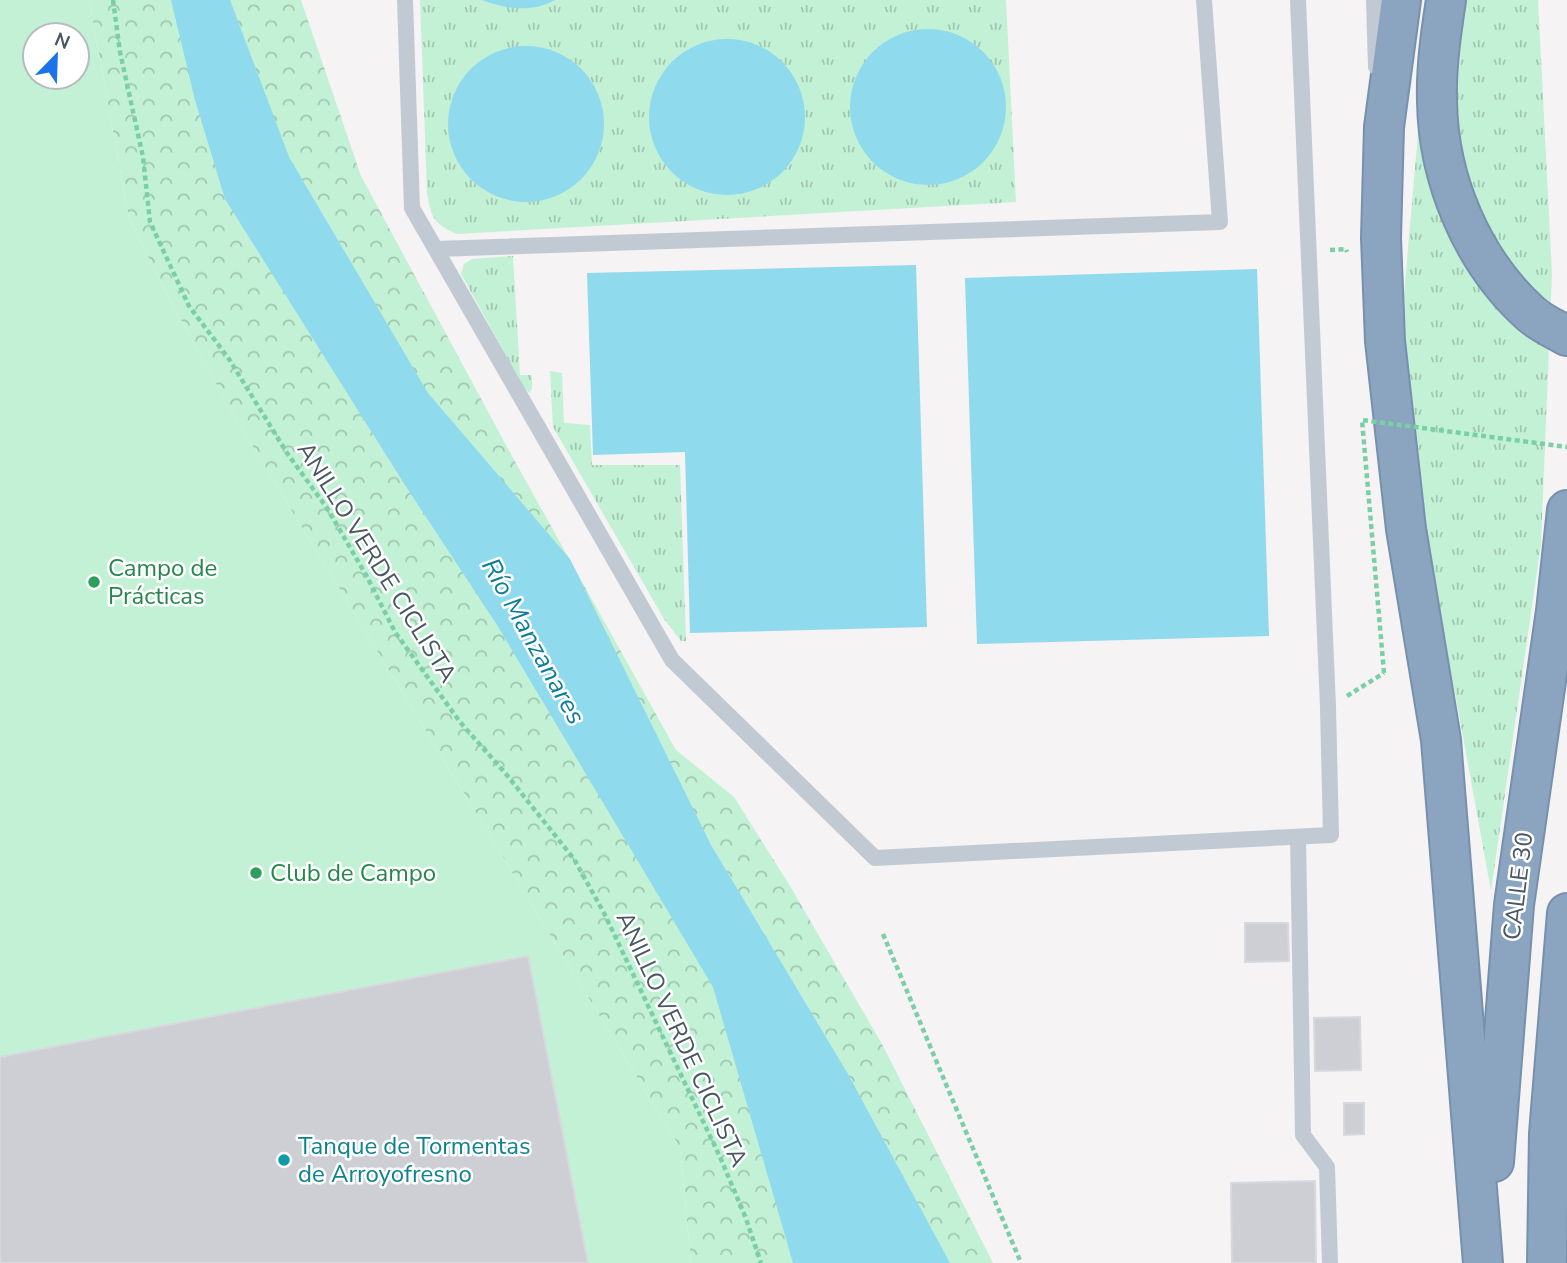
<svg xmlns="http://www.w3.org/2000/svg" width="1567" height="1263" font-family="'Nunito Sans',sans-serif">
<defs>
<pattern id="grass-tufts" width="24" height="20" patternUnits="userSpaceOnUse" patternTransform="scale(1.75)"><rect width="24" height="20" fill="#c3f1d5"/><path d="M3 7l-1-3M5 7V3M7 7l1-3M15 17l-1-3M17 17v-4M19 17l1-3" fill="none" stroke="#a0c6b0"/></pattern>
<pattern id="forest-crowns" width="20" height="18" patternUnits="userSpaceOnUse" patternTransform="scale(1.75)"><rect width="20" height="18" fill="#c3f1d5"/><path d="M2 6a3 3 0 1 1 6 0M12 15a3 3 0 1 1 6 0" fill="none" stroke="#a0c6b0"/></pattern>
</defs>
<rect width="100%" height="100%" fill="#f5f3f3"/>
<g fill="url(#grass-tufts)">
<path d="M420,0H1006L1016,202L457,234C433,224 431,217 427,192Z"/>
<polygon points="1440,0 1538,0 1552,273 1541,544 1491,891 1455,693 1414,501 1402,318 1425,52"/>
<polygon points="513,256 520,375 532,375 532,389 529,393 523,386 461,274 464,264 472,259"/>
<polygon points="550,371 562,373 564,423 590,425 592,465 680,465 686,641 681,641 664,619 553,427"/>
</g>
<polygon fill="url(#forest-crowns)" points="89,0 301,0 361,176 513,458 676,750 734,797 790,886 882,1044 993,1263 691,1263 680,1148 231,411 170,300 129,219"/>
<path fill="#c3f1d5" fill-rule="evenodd" d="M0,0H89L129,219L170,300L231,411L680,1148L691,1263H0ZM35,35H77V77H35Z"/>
<g fill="#90daee">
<polygon points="171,0 230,0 289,157 428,393 570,559 711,845 848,1074 950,1263 793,1263 713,987 497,625 405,485 225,199 195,100"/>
<path d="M482,0H555C531,13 506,9 482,0Z"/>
<circle cx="928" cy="107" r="78"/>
<circle cx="727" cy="117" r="78"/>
<circle cx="526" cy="124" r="78"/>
<polygon points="916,265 927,627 690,633 685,452 593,455 587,273"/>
<polygon points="1257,269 1269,636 977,644 965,278"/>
</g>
<g fill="#cdcfd5" stroke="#d7d9de" stroke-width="2">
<polygon points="1245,923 1288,923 1289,961 1245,962"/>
<polygon points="528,956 588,1263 0,1263 0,1057"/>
<polygon points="1360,1017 1361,1070 1315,1071 1314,1018"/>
<polygon points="1344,1103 1364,1103 1364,1134 1344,1135"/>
<polygon points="1315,1181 1316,1263 1232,1263 1231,1183"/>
</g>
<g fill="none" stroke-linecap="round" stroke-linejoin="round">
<defs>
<g id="motorway">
<polyline points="1401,0 1384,127 1381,238 1385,341 1406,529 1441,740 1483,1263"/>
<path d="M1446,0C1441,33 1436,67 1437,101C1438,179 1472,261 1531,314C1541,323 1555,329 1567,336"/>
<polyline points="1494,1162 1514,905 1556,611 1567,510"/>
<polyline points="1547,1263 1549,1134 1567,913"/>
</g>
</defs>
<use href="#motorway" stroke="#7690ad" stroke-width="42"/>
<g stroke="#7ad0a6" stroke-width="4.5" stroke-dasharray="5 3.5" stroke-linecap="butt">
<polyline points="113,0 120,52 143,157 150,222 189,306 229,359 287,453 327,508 366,575 395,632 460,722 506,774 574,859 604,913 720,1157 745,1216 761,1263"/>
<polyline points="1330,250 1346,249 1347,252"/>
<polyline points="1347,696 1384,673"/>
<polyline points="883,934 1021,1263"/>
</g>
<g stroke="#c1cad2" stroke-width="16">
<polyline points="405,0 412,208 672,660 875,858 1331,835 1328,707 1298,0"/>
<polyline points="1374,0 1376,67"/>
<polyline points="436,249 1220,222 1204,0"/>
<polyline points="1298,837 1303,1135 1327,1167 1330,1263"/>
</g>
<use href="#motorway" stroke="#8ba5c1" stroke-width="38"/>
<polyline stroke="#7ad0a6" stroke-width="4.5" stroke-dasharray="5 3.5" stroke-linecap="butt" points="1384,673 1362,420 1567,447"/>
</g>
<g fill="#2e9e5b" stroke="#fff" stroke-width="2.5">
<circle cx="94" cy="582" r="7"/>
<circle cx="256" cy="873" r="7"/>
</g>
<circle fill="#0f9aa8" stroke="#fff" stroke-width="2.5" cx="284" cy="1160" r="7"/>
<g text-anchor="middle" stroke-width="5" stroke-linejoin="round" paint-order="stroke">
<g font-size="24" fill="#4a5661" stroke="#fff">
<text transform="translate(377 562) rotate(58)" y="8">ANILLO VERDE CICLISTA</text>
<text transform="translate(1518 886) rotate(-83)" y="8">CALLE 30</text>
<text transform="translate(682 1039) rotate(65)" y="8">ANILLO VERDE CICLISTA</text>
</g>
<g font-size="24" fill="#27864d" stroke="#fff" text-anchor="start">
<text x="108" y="576">Campo de<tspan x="108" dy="28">Prácticas</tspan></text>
<text x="270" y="881">Club de Campo</text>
</g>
<g font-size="24" fill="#0d838f" stroke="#fff" text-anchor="start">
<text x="298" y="1154">Tanque de Tormentas<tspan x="298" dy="28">de Arroyofresno</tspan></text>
</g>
<g font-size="26" font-style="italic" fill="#0c7c9b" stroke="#fff">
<text transform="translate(534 641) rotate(61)" y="9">Río Manzanares</text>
</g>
</g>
<g transform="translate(56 56) rotate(23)"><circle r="33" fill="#ffffff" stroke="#b7bbc0" stroke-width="2"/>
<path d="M0-5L12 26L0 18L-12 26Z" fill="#1a73e8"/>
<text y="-10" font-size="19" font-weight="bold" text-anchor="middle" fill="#4a5661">N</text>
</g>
</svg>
